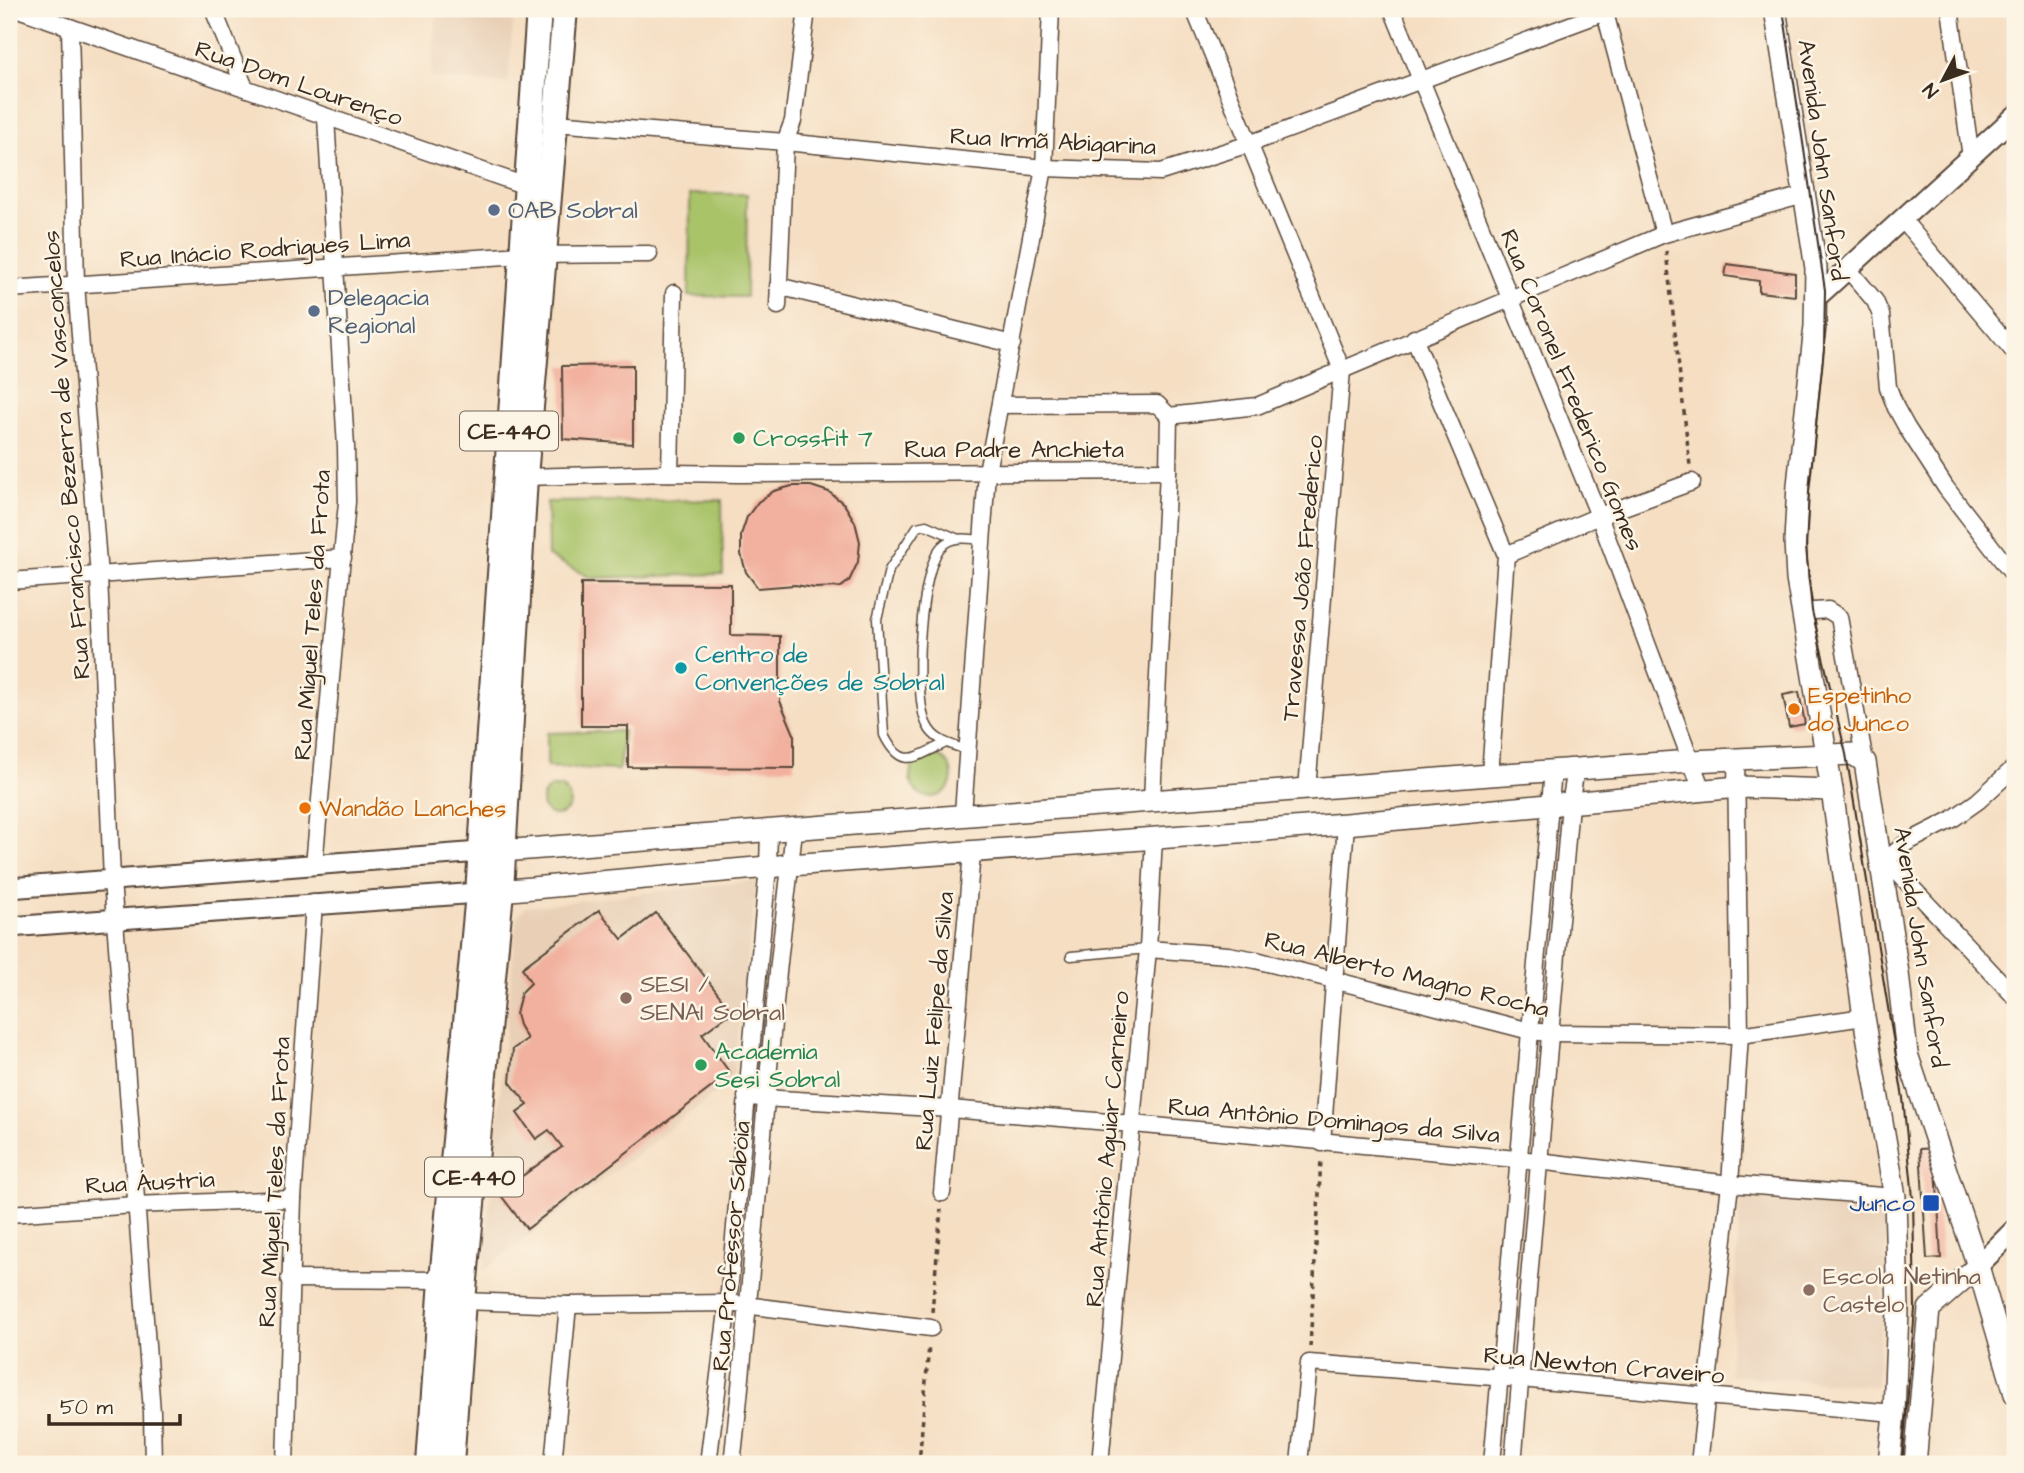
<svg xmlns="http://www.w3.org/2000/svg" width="2024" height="1473" font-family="'Architects Daughter',sans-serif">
<rect width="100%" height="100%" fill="#fcf5e5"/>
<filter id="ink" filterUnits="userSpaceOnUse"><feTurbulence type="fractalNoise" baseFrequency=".0143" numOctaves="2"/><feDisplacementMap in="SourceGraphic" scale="14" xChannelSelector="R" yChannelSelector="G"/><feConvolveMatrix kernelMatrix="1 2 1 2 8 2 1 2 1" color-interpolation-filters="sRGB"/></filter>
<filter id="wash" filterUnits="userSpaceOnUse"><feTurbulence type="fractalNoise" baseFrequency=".00686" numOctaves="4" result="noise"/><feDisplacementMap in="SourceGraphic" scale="28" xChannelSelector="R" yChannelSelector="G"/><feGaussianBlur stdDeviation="1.57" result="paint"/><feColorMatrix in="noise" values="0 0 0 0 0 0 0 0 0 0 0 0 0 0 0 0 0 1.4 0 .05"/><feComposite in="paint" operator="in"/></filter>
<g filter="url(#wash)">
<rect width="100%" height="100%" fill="#f5dec2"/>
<g fill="#e8cfb6">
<polygon points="437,9 514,9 508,84 431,78"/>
<polygon points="757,880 733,1080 483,1271 517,916 526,907"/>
<polygon points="1741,1195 1889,1205 1877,1386 1729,1375"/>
</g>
<g fill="#a9c369" stroke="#727644" stroke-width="2">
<polygon points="690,194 747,194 746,297 689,296"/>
<polygon points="722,500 723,574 591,578 548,556 547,502"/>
<polygon points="623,731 619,770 547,767 547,733"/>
<circle cx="931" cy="776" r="21"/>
<circle cx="556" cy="801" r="14"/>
</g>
<g id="blocks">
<g fill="#f2b19f">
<polygon points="1727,264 1795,273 1795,296 1759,292 1759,281 1725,276"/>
<polygon points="633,365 633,444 563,439 562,366"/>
<polygon points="792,486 811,486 829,492 844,504 855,522 860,542 858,562 849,581 841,587 815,588 795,585 758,588 746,572 741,554 741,535 747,517 758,502 774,491"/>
<polygon points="581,583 731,584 731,635 780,636 780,701 794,734 794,768 628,767 628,726 581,726"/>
<polygon points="1799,692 1805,724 1789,727 1783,695"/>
<polygon points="599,910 622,939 656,913 732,1012 702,1034 730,1073 527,1229 499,1193 562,1147 549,1130 536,1139 517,1113 528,1105 510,1082 513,1049 527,1039 519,1025 516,1014 521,993 531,983 522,968"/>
<polygon points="1935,1148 1941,1258 1927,1259 1920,1149"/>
</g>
</g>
</g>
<g filter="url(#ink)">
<use href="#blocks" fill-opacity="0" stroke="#574537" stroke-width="2"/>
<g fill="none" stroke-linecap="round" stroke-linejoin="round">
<defs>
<g id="service">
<path d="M946,743C916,756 902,772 884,735L877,619L889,570L917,527L926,525L956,538"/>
<path d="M967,750C952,745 934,741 927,725C912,697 920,567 942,546C953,535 969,539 983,540"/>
<polyline points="1071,956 1148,949"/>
</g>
<g id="minor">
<polyline points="18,9 526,186 535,187"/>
<polyline points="213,9 245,88"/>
<polyline points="1194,9 1342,370 1307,789"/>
<polyline points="1392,9 1599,516 1702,790"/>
<polyline points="1604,9 1664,234"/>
<polyline points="1950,9 1971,157"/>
<polyline points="70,27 76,284 99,576 112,880 152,1412 153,1464"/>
<polyline points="556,123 785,142 1044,168 1161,172 1249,144 1605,12"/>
<polyline points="1902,219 2015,353"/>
<polyline points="1848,269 1875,301 1881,315 1888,387 1896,408 1907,428 1946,488 2015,577"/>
<polyline points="778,286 1012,344"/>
<polyline points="9,289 523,255 649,254"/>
<polyline points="778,306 785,142 793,121 807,9"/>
<polyline points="1414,338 1506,555 1490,775"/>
<polyline points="1001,405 1157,404 1169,416"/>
<polyline points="1169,416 1257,406 1664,234 1804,195"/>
<polyline points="670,473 674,293"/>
<polyline points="525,477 670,473 740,474 1168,471"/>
<polyline points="1506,555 1599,516 1692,482"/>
<polyline points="9,581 343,558"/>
<polyline points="1801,612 1828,610 1839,617 1865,762"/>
<polyline points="1152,799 1168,471 1169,416"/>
<polyline points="963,814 987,472 1044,168 1051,9"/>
<polyline points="1880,854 1886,860 1906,843 1951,820 1978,801 2015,767"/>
<polyline points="1886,860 2015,997"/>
<polyline points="314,865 347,502 346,447 326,118"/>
<polyline points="1148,949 1228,955 1256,960 1530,1031 1550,1033 1740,1035 1864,1017"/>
<polyline points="746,1097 950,1109 1133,1124 1538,1161 1730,1184 1895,1197"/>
<polyline points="1322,1143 1346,824"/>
<polyline points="942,1193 972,853"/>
<polyline points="9,1214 135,1205 293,1199"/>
<polyline points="289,1279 442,1280"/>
<polyline points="463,1301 568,1305 728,1303 931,1328"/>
<polyline points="285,1464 293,1199 314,903"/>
<polyline points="553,1464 568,1305"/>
<polyline points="708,1464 728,1303 768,867 769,831"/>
<path d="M732,1464C750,1304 761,1143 777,982C782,931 789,880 794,829"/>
<polyline points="1100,1464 1148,949 1154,838"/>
<polyline points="1299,1464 1309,1363 1520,1379 1894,1413"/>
<polyline points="1492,1464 1553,770"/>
<polyline points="1513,1464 1570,804 1576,769"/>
<polyline points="1699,1464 1730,1184 1740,1035 1736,758"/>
</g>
<g id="tertiary">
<polyline points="1817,297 2015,116"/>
<polyline points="9,888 480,852"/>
<polyline points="9,927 478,893"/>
<polyline points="1978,1266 2015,1229"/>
</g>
<g id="secondary">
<polyline points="1775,9 1816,268 1815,326 1798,485 1795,541 1797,579 1832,790 1864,1017 1895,1197 1898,1310 1894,1413 1889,1464"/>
<polyline points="489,852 1490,775 1691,761 1853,754 1865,762 1898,973 1907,1054 1978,1266 2015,1394"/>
<polyline points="487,892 790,865 1346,824 1738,787 1832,790"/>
<polyline points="1915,1464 1929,1309 1978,1266"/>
</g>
<g id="primary">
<polyline points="429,1464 442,1280 478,893 539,9"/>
<polyline points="451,1464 463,1301 501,891 525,477 565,9"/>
</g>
</defs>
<use href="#service" stroke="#574537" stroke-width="11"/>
<use href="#minor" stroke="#574537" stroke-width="19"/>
<use href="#tertiary" stroke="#574537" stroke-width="23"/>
<use href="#secondary" stroke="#574537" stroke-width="24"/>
<use href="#primary" stroke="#574537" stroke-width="28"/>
<g stroke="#574537" stroke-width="3.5" stroke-dasharray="5 5" stroke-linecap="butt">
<polyline points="1666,251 1690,466"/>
<polyline points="932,1312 941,1209"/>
<polyline points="1310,1347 1321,1159"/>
<polyline points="919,1464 929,1345"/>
</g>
<use href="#service" stroke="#fff" stroke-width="8"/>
<use href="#minor" stroke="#fff" stroke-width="16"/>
<use href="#tertiary" stroke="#fff" stroke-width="19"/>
<use href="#secondary" stroke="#fff" stroke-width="21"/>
<use href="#primary" stroke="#fff" stroke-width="24"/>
<polyline stroke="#3b2a1e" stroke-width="2" points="1783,9 1825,290 1824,349 1809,492 1806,547 1812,611 1846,754 1903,1098 1913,1198 1915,1309 1902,1464"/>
</g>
</g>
<g fill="#5c6f8a" stroke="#fcf5e5" stroke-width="2.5">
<circle cx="494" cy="210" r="7"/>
<circle cx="314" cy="311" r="7"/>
</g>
<g fill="#2e9e5b" stroke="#fcf5e5" stroke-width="2.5">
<circle cx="739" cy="438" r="7"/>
<circle cx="701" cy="1065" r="7"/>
</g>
<circle fill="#0f9aa8" stroke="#fcf5e5" stroke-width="2.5" cx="681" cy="668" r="7"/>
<g fill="#e8710a" stroke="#fcf5e5" stroke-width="2.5">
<circle cx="1794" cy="709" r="7"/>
<circle cx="305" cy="808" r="7"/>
</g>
<g fill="#8d6e63" stroke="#fcf5e5" stroke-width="2.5">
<circle cx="626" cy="998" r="7"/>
<circle cx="1809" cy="1290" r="7"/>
</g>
<rect fill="#1a4fb4" stroke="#fcf5e5" stroke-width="2.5" x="1922" y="1194" width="18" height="18" rx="3.5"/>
<g text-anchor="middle" stroke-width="5" stroke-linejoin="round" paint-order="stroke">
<g fill="#fcf5e5" stroke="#75675a" stroke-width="2">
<rect x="460" y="411.5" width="98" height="39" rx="5"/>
<rect x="425" y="1157.5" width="98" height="39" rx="5"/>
</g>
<g font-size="23" font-weight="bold" fill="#3b2a1e">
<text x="509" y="439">CE-440</text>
<text x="474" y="1185">CE-440</text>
</g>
<g font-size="24" fill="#3b2a1e" stroke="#fcf5e5">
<text transform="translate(299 83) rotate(19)" y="8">Rua Dom Lourenço</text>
<text transform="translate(1053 141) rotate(3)" y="8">Rua Irmã Abigarina</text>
<text transform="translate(1823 160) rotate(82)" y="8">Avenida John Sanford</text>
<text transform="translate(265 249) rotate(-4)" y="8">Rua Inácio Rodrigues Lima</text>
<text transform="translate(1572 390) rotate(68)" y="8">Rua Coronel Frederico Gomes</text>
<text x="1014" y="457">Rua Padre Anchieta</text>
<text transform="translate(66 455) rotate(-94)" y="8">Rua Francisco Bezerra de Vasconcelos</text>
<text transform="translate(1302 578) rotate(-85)" y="8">Travessa João Frederico</text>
<text transform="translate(312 615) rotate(-86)" y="8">Rua Miguel Teles da Frota</text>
<text transform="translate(1921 947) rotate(81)" y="8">Avenida John Sanford</text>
<text transform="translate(1407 974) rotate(14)" y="8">Rua Alberto Magno Rocha</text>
<text transform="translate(934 1021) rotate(-85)" y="8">Rua Luiz Felipe da Silva</text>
<text transform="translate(1334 1120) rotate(5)" y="8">Rua Antônio Domingos da Silva</text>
<text transform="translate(1107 1149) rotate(-85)" y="8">Rua Antônio Aguiar Carneiro</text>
<text transform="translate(150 1182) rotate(-3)" y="8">Rua Áustria</text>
<text transform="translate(274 1182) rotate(-87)" y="8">Rua Miguel Teles da Frota</text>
<text transform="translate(731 1246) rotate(-85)" y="8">Rua Professor Sabóia</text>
<text transform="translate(1604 1365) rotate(5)" y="8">Rua Newton Craveiro</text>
</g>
<g font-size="24" fill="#4e5e75" stroke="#fcf5e5" text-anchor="start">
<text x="508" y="218">OAB Sobral</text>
<text x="328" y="305">Delegacia<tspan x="328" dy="28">Regional</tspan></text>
</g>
<g font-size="24" fill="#27864d" stroke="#fcf5e5" text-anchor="start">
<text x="753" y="446">Crossfit 7</text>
<text x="715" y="1059">Academia<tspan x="715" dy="28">Sesi Sobral</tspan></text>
</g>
<g font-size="24" fill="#0d838f" stroke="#fcf5e5" text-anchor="start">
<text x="695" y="662">Centro de<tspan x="695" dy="28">Convenções de Sobral</tspan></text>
</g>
<g font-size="24" fill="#c56008" stroke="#fcf5e5" text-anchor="start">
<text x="1808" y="703">Espetinho<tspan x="1808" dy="28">do Junco</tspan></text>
<text x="319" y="816">Wandão Lanches</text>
</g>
<g font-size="24" fill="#785e54" stroke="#fcf5e5" text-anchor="start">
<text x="640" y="992">SESI /<tspan x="640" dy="28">SENAI Sobral</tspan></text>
<text x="1823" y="1284">Escola Netinha<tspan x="1823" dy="28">Castelo</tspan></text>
</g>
<g font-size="24" fill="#164399" stroke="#fcf5e5" text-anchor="end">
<text x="1915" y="1211">Junco</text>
</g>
</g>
<rect width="2024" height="1473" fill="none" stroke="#fcf5e5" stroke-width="35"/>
<g transform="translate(1943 80) rotate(229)" stroke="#fcf5e5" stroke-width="5" paint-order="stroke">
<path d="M0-5L12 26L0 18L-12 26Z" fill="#3b2a1e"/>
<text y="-10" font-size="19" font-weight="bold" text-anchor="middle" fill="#3b2a1e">N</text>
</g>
<path d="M49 1414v10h131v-10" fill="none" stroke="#3b2a1e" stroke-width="3.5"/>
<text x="60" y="1414" font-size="21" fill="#3b2a1e" stroke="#fcf5e5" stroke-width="5" paint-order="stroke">50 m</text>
</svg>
